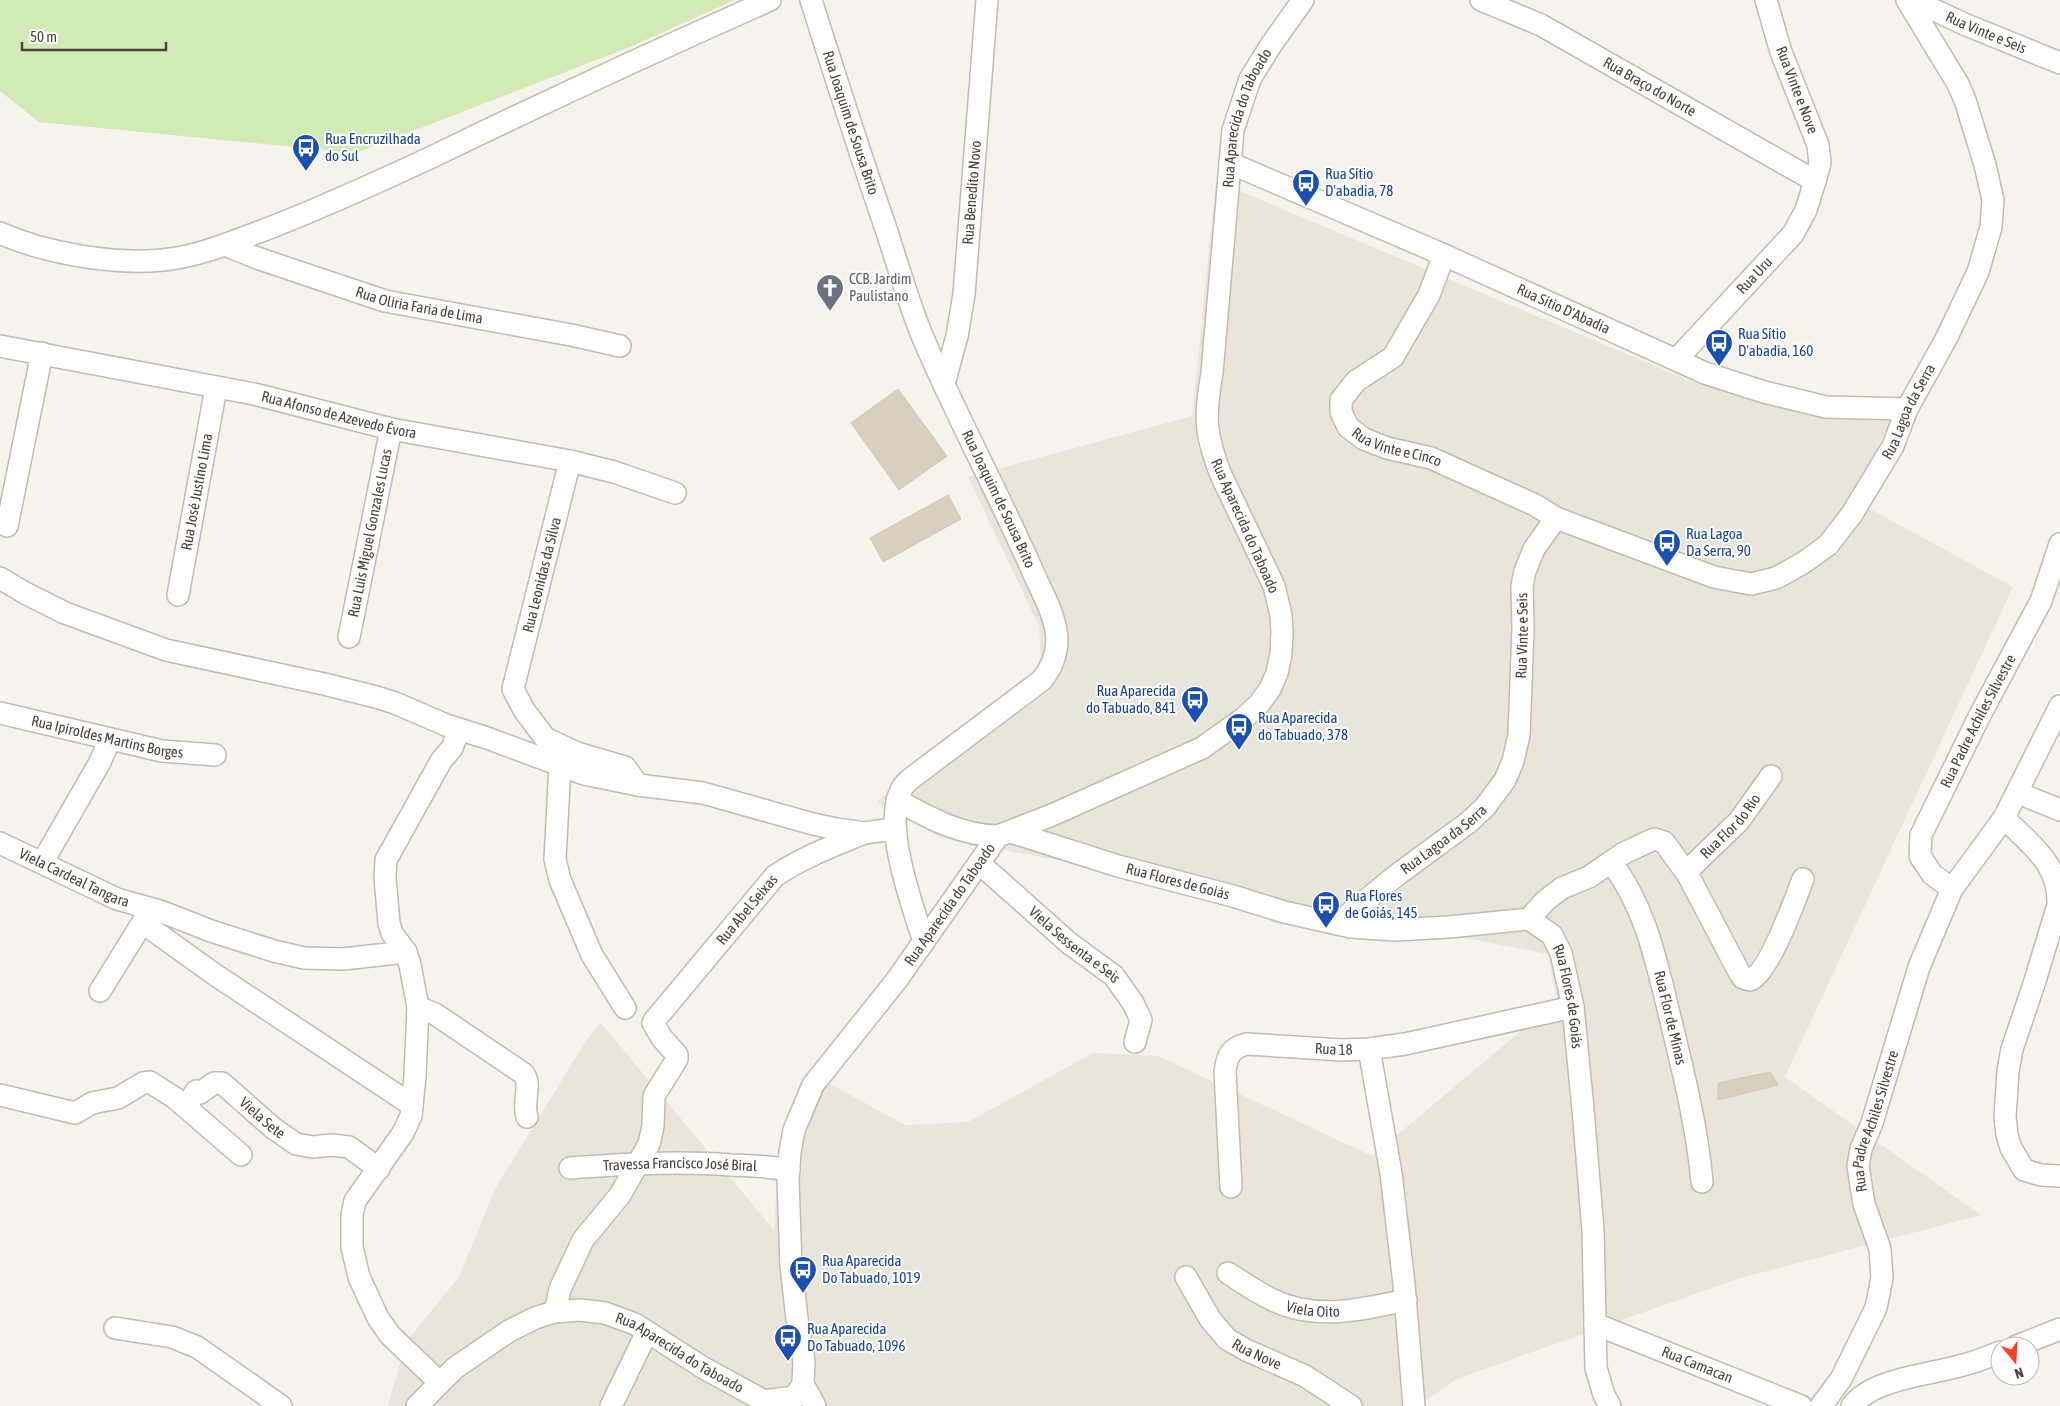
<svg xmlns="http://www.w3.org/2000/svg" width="2060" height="1406" font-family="'Asap Condensed',sans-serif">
<rect width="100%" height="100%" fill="#f6f3ec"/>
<polygon fill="#eae5da" points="1216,181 1691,381 1812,415 1893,417 1852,499 2013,587 1785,1077 1981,1215 1737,1279 1457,1379 1417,1406 388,1406 406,1342 459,1277 495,1189 584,1044 600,1022 774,1230 780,1138 812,1074 905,1125 968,1122 1093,1053 1158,1056 1372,1156 1534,1020 1559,1012 1548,954 941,838 877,802 1041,666 1039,626 968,477 1192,416"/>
<polygon fill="#d2eab5" points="0,0 735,0 630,47 356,153 39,122 0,91"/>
<g fill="#d8cfc1" stroke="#d3c7b4">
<polygon points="898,389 947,456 899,490 851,423"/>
<polygon points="948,495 961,519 883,562 870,538"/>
<polygon points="1770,1072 1778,1085 1718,1100 1718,1083"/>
</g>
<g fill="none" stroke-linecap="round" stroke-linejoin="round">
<defs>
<g id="minor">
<path id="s1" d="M811,0C835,76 859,151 885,226C897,262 907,298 921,333C955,414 998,492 1033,572C1050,610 1072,642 1042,680L909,780C875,809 913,906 924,942"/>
<path id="s2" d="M1481,0L1541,25L1815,181"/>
<path id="s3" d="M1913,0L1964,24L2060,63"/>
<path id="s4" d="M1230,163L1444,255L1705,373L1764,392L1826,407L1907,409"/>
<path d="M0,233C45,253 113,265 163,260C194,257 222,246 251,235C313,212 374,184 434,156C545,102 657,50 770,0"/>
<path id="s5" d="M225,245L257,258L385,301L571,335L620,346"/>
<path id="s6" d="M1444,255L1429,295L1393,357L1356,381L1341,400V412L1348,427L1364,439L1387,448L1431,458L1535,505L1556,518L1714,577L1751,584L1776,578L1803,563L1828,545L1852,514L1893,446L1907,409L1946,339L1978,272L1991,227L1993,200L1985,165L1965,100L1958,84L1907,0"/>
<path id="s7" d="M0,346L254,394L391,429L570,461L614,472L675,493"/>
<path id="s8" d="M1677,359L1793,234L1806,210L1815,181L1820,163L1818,145L1781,52L1766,0"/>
<path id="s9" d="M944,384L957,336L964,294L987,0"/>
<polyline points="570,461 513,689 524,710 545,738 577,753 625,767 638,785"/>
<polyline points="7,526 42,353"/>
<polyline points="0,578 25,593 65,613 166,650 324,684 376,697 395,703 446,725 487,738 584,774 638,785 703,793 813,824 837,829 864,833 894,829"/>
<path id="s10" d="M178,595L216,388"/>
<path id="s11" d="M349,637L391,429"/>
<path id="s12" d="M0,713L162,751L215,755"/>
<polyline points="560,765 555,859 560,880 592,955 625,1008"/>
<polyline points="2018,793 2060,810"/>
<path d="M897,800C929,818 960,835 998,836"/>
<path d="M2004,818C2030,844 2060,864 2058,905L2034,984L2012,1049L2008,1071L2005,1117L2007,1135L2011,1148L2024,1170L2041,1175L2060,1176"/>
<path id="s13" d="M1011,832L1118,866L1233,896L1284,912L1351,927L1395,930L1449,927L1529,919L1552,935L1561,953L1573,1007L1583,1109L1593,1230L1596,1368L1604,1395L1610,1406"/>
<path id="s14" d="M0,843L117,899L160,911L211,931L274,951L304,958L343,959L406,952"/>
<path id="s15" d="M1611,862C1647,909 1657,965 1671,1021C1684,1075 1697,1127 1702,1182"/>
<polyline points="42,863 100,762 110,739"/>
<path id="s16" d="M979,863L1069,943L1114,976L1133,1003L1141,1020L1135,1042"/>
<path id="s17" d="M1686,872L1739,821L1771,776"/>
<path id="s18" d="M1952,889L1932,874L1920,856L1921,835L1980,715L2041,601L2060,544"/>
<path d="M1529,919L1545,901L1562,888L1589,877L1624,853L1654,839L1664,842L1688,875L1739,972L1743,978L1750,980C1769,973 1795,900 1803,879"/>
<polyline points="143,923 214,974 412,1105"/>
<path id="s19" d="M1337,924L1397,875L1469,822L1485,807L1505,780L1513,761L1519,735L1523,629L1522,586L1525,571L1534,549L1556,518"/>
<polyline points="100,991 149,912"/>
<path d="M418,1007L435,1014L524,1074C532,1087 522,1101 527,1117"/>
<polyline points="1369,1049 1391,1173 1404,1284 1414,1406"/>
<polyline points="0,1095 75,1113 92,1103 118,1098 143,1083 150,1082 175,1098 241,1155"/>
<path id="s20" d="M186,1107L196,1091L200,1093L214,1083H222L273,1128L296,1144L313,1147L331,1145L349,1147L379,1169"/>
<path id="s21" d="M570,1168C624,1164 678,1161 731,1165C751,1166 770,1166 789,1170"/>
<path id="s22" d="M1231,1187L1225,1072C1227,1055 1231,1048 1247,1044L1341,1050L1369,1049L1405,1044L1573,1007"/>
<path id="s23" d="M1228,1273C1242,1282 1256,1292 1271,1299C1313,1321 1362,1310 1406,1300"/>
<path id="s24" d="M1186,1277L1210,1319L1227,1339L1246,1350L1305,1376L1351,1406"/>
<path id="s25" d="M555,1312L560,1289L583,1240L620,1195L649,1144L653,1126L654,1096L677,1059V1055L662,1038L653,1023L654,1021L775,876C803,857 833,846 864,833"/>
<path id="s26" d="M1595,1324L1801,1406"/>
<polyline points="115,1328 172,1337 197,1347 281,1406"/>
<polyline points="2017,1346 2060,1329"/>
<polyline points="439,1382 390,1335 378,1318 359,1277 352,1247 352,1215 355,1201 403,1133 411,1116 415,1076 418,1007 410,965 406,952 392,933 389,923 385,878 386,860 441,761 452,748 459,729"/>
<polyline points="803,1384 815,1406"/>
<path id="s27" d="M417,1406L455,1368L509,1331L535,1318L554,1312L580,1310L605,1313L635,1324L702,1367L764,1401L795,1397L803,1384L804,1362L797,1319L791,1265L788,1180L790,1152L794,1130L813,1085L896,981L998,836L1052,815L1202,748L1244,718L1259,704L1270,689L1277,673L1281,654L1282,632L1281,615L1274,586L1221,475C1205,434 1204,418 1212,373L1233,130L1250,79L1271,45L1303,0"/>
<polyline points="611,1406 647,1332"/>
<path id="s28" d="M1821,1406L1841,1379L1876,1308L1882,1278L1880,1249L1864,1204L1858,1166L1861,1149L1872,1123L1919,967L1952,889L2004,818L2060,706"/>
<path d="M1852,1406C1873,1378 1931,1375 1963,1365C1976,1362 1988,1357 2000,1352"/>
</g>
</defs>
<use href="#minor" stroke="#c2bbae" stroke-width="24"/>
<use href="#minor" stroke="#fff" stroke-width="21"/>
</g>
<defs>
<symbol id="bus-pin" viewBox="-11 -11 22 30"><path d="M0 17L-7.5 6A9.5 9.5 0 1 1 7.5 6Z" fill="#1a4fb4" stroke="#fff"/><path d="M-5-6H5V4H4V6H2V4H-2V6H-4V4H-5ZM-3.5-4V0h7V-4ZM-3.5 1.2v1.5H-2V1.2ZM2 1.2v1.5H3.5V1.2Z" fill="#fff"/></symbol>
<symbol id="church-pin" viewBox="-11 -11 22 30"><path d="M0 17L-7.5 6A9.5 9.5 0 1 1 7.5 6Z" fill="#6b7280" stroke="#fff"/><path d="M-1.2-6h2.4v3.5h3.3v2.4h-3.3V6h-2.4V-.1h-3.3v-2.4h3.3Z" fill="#fff"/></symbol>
</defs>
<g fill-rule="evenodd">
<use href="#bus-pin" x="290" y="132" width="32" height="43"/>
<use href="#bus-pin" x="1290" y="167" width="32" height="43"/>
<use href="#church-pin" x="814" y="272" width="32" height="43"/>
<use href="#bus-pin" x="1703" y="327" width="32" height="43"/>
<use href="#bus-pin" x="1651" y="527" width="32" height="43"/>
<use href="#bus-pin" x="1179" y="684" width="32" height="43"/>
<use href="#bus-pin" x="1223" y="711" width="32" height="43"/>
<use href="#bus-pin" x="1310" y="889" width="32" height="43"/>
<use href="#bus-pin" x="787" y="1254" width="32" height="43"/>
<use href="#bus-pin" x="772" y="1322" width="32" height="43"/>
</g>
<g text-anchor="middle" stroke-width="4" stroke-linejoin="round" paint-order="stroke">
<g font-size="15" fill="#4b4439" stroke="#fff">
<text dy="5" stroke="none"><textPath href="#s3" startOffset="80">Rua Vinte e Seis</textPath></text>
<text dy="5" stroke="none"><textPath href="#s2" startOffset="190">Rua Braço do Norte</textPath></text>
<text transform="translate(1797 90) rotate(69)" y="5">Rua Vinte e Nove</text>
<text dy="5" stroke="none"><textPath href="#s27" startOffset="1968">Rua Aparecida do Taboado</textPath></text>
<text dy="5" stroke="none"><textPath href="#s1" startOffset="129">Rua Joaquim de Sousa Brito</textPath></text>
<text dy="5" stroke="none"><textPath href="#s9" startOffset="194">Rua Benedito Novo</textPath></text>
<text dy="5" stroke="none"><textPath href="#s8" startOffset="114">Rua Uru</textPath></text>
<text dy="5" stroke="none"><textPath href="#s5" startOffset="204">Rua Oliria Faria de Lima</textPath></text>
<text dy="5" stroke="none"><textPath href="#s4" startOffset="364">Rua Sítio D'Abadia</textPath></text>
<text dy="5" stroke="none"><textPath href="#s6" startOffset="890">Rua Lagoa da Serra</textPath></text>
<text dy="5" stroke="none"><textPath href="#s7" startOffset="346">Rua Afonso de Azevedo Évora</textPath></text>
<text dy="5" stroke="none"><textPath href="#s6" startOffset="265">Rua Vinte e Cinco</textPath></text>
<text dy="5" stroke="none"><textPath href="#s10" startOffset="105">Rua José Justino Lima</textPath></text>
<text dy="5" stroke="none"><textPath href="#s1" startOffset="534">Rua Joaquim de Sousa Brito</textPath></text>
<text transform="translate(1245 526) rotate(66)" y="5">Rua Aparecida do Taboado</text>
<text dy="5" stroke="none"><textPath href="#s11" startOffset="106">Rua Luis Miguel Gonzales Lucas</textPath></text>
<text transform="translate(542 575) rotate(-76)" y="5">Rua Leonidas da Silva</text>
<text dy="5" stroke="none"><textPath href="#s19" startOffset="369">Rua Vinte e Seis</textPath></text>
<text dy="5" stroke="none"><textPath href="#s18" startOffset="195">Rua Padre Achiles Silvestre</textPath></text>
<text dy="5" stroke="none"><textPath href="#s12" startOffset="110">Rua Ipiroldes Martins Borges</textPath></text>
<text dy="5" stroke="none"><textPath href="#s17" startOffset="64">Rua Flor do Rio</textPath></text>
<text dy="5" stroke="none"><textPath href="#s19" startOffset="136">Rua Lagoa da Serra</textPath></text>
<text dy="5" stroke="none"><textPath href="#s14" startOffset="82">Viela Cardeal Tangara</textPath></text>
<text dy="5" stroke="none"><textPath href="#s13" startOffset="174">Rua Flores de Goiás</textPath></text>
<text dy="5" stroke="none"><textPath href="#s27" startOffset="979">Rua Aparecida do Taboado</textPath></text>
<text dy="5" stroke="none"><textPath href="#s25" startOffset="478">Rua Abel Seixas</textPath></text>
<text dy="5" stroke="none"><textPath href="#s16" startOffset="126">Viela Sessenta e Seis</textPath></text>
<text dy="5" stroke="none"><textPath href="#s13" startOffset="624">Rua Flores de Goiás</textPath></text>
<text dy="5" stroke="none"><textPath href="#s15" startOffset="168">Rua Flor de Minas</textPath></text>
<text dy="5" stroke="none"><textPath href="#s22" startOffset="241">Rua 18</textPath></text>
<text dy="5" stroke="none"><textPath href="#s20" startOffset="102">Viela Sete</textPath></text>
<text dy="5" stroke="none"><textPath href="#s28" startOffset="306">Rua Padre Achiles Silvestre</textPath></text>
<text dy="5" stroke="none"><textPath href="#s21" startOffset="110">Travessa Francisco José Biral</textPath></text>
<text dy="5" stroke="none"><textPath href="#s23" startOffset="94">Viela Oito</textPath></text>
<text dy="5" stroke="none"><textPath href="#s24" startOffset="108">Rua Nove</textPath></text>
<text dy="5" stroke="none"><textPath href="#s27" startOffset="304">Rua Aparecida do Taboado</textPath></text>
<text dy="5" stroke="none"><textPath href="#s26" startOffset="110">Rua Camacan</textPath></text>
</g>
<g font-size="15" fill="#164399" stroke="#fff" text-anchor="start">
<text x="325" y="144">Rua Encruzilhada<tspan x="325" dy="17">do Sul</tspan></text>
<text x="1325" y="179">Rua Sítio<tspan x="1325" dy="17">D'abadia, 78</tspan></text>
<text x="1738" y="339">Rua Sítio<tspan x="1738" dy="17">D'abadia, 160</tspan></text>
<text x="1686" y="539">Rua Lagoa<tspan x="1686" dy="17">Da Serra, 90</tspan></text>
<text x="1176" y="696" text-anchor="end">Rua Aparecida<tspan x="1176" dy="17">do Tabuado, 841</tspan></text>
<text x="1258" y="723">Rua Aparecida<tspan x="1258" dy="17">do Tabuado, 378</tspan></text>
<text x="1345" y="901">Rua Flores<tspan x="1345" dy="17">de Goiás, 145</tspan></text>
<text x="822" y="1266">Rua Aparecida<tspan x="822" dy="17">Do Tabuado, 1019</tspan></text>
<text x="807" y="1334">Rua Aparecida<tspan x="807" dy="17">Do Tabuado, 1096</tspan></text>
</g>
<g font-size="15" fill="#5b616d" stroke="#fff" text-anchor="start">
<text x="849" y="284">CCB. Jardim<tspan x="849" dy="17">Paulistano</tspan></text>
</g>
</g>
<g transform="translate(2015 1361) rotate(162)"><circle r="24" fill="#ffffff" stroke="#b7b4b0"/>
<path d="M0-4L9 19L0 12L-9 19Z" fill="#fc3f1d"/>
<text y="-8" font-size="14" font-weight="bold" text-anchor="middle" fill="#4b4439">N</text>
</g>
<path d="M22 42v8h144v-8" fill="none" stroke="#4b4439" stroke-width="2.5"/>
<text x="30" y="42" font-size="15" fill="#4b4439" stroke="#ffffff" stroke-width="4" paint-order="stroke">50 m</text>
</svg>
